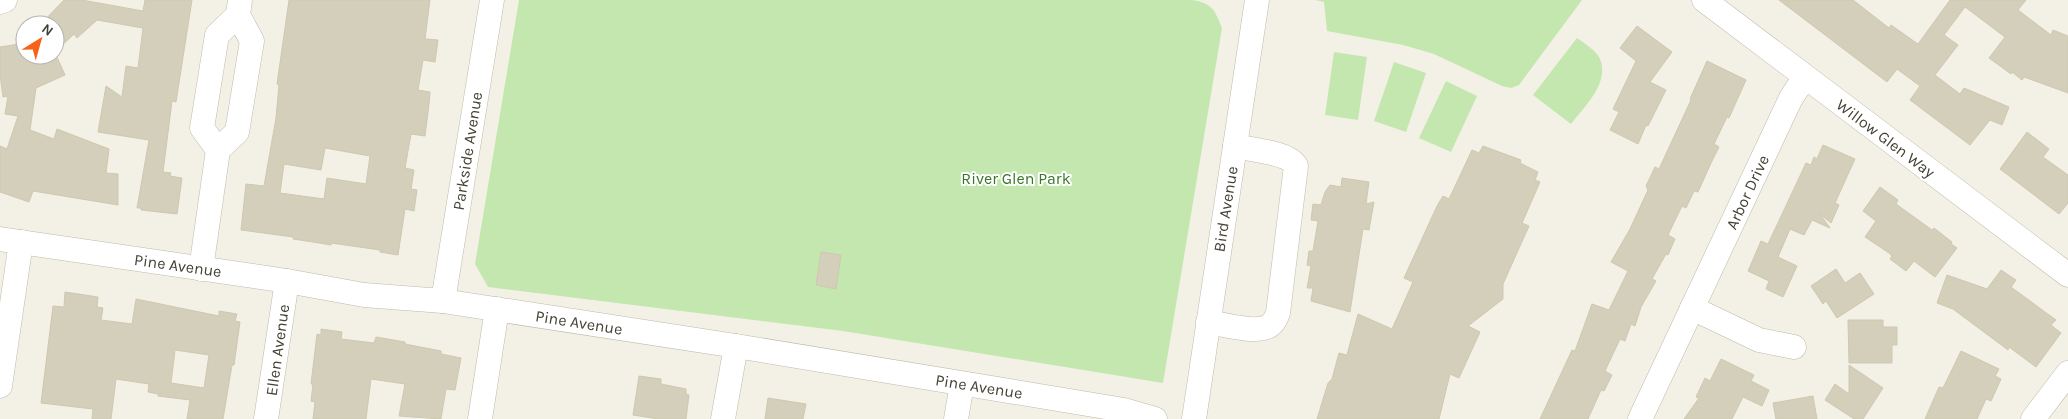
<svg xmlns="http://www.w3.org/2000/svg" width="2068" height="419" font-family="Karla,sans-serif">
<rect width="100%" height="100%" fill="#f3f1e6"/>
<g fill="#c4e7af">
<path d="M519,0H1192C1212,3 1215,10 1222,28L1163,383L843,331L488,287L475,264Z"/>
<polygon points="1315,0 1582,0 1519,85 1511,88 1502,86 1434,54 1403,45 1327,31 1324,2"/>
<path d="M1577,38C1585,44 1596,50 1600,59C1610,83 1584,107 1571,124L1533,95Z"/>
<polygon points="1334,52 1367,57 1358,120 1325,115"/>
<polygon points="1394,62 1426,73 1406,132 1374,121"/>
<polygon points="1446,81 1477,96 1451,152 1419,138"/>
</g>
<g fill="#d4cfbb" stroke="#cfc8af" fill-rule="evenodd">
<polygon points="64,0 82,0 143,11 145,0 192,0 176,102 172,101 163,172 171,173 170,176 182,178 177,214 141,210 141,208 137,208 149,140 98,132 106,86 122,97 126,66 138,68 143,28 97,20 77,38 74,34 55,52 55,25 40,25"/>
<path d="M289,0H430L425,39L438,40L435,62L423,60L418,90L430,92L429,104L425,136L411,134L405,168L414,170L411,189L417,190L414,211L405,209L398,255L380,252V250L331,243V245L313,242L293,239V237L241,230L246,184L264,186L276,118L279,85L277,84ZM325,148L370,156L366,184L327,178L324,199L280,193L284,164L321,170Z"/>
<polygon points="1779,0 1853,0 1889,28 1891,25 1918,44 1950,0 2026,0 2018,10 2051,35 2053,30 2068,36 2068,93 2024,77 2022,80 2012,72 2011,74 1989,58 2005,37 1965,7 1944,35 1958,45 1935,75 1960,94 1964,88 2009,107 2002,125 1990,120 1970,145 1910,100 1920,86 1897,69 1887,82"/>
<polygon points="1637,26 1672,52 1650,82 1666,90 1648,126 1646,125 1638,144 1610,130 1619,112 1613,109 1636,61 1620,48"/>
<polygon points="25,43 25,55 56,55 65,75 36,88 30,130 54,139 57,129 109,149 106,173 118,174 118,205 33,191 29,202 0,192 0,146 7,149 18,116 5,114 8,96 3,97 0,75 0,47"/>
<polygon points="1707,61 1746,80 1729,118 1727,117 1714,144 1719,147 1711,163 1698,192 1694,191 1686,208 1682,206 1668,235 1675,239 1668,255 1666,254 1652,279 1656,281 1641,307 1635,326 1631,324 1625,341 1620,339 1605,371 1612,375 1604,391 1601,390 1588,419 1540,419 1572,350 1575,351 1592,304 1609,310 1628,271 1611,262 1630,229 1648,190 1646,186 1655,167 1659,169 1691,100 1690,99"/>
<polygon points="2027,132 2049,149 2043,157 2068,175 2068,203 2059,214 2000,169"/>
<polygon points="1823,145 1855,159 1835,203 1839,205 1831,223 1820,214 1830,228 1812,220 1804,235 1790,229 1778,257 1797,266 1783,297 1766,289 1769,281 1748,271 1761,241 1768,244 1806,163 1811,165 1814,157 1817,159"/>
<polygon points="1483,146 1521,160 1520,163 1538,172 1535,180 1540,182 1522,223 1529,226 1503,284 1503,299 1468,326 1480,332 1459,378 1450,374 1439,419 1317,419 1328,383 1332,379 1339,353 1347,355 1358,314 1392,329 1413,282 1404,278 1437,206 1443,196 1449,199 1472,150 1479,153"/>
<polygon points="1342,178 1369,182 1366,204 1374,202 1369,230 1363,229 1350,312 1311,301 1313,288 1307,288 1311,266 1307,265 1309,251 1313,251 1318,221 1311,220 1313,204 1321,205 1325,192 1330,185 1341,187"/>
<polygon points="1880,187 1898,200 1896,204 1932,230 1934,228 1952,242 1951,244 1957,248 1935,277 1914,261 1906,271 1890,259 1892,256 1889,253 1865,237 1876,221 1863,211"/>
<polygon points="821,252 841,255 836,289 816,285"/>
<polygon points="1836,269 1845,283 1860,273 1874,294 1837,318 1826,301 1823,304 1811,286"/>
<polygon points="2001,270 2016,280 2011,287 2056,320 2051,325 2061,333 2036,367 2009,347 2008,350 1953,309 1937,303 1947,275 1987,289"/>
<path d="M65,292L98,297L97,307L103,308L101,320L132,324L136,299L219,316V311L237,314L235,321L240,322L234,365H232L223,419H187L190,400L158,396V394L148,392L149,384L116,379L111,419H92L93,409L41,403L53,306L64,307ZM175,350L209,355L204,388L171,383Z"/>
<polygon points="1848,320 1883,320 1883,327 1897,327 1897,345 1892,345 1892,363 1849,363"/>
<polygon points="321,329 342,332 341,339 374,343 376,337 405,342 405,344 441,351 441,354 461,358 455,390 446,389 441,419 399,416 405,384 371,379 366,419 313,419 315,402 311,401 313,384 311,384 317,334 321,335"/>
<polygon points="1961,351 1999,369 1995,376 2001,379 1991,401 1986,399 1977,419 1925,419 1939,387 1943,388"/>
<polygon points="1721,359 1754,375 1751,381 1769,390 1762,406 1743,397 1732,419 1684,419 1699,398 1696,397 1705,378 1710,381"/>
<polygon points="1849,365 1883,388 1863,419 1854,419 1825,400 1835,384 1849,394"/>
<polygon points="639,376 661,379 661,384 686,389 686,394 689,395 686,419 658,419 633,415"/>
<polygon points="1813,396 1817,419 1776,419 1773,403"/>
<polygon points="768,398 806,404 803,419 765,419"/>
</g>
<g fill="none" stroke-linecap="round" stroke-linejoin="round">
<defs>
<g id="minor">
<polyline points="1704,0 2068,275"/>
<polyline points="0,2 5,0"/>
<polyline points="218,150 202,128 217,35 238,15"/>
<polyline points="0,239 287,281 364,295 443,301 736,346 1124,410 1155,419"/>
<polyline points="201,269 218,150 237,132 252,41 238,15 240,0"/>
<polyline points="443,301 492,0"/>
<polyline points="1692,308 1759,340 1794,347"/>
<path d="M1208,322C1222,324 1257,334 1269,326C1274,323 1276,318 1278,313L1296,166C1289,152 1250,150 1235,146"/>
<polyline points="0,386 21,242"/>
<polyline points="266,419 287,281"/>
<polyline points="480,419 497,309"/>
<polyline points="723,419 736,346"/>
<polyline points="956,419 962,384"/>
<polyline points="1194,419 1257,0"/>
<polyline points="1640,419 1791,98 1805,77"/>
<polyline points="2033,419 2068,373"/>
</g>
</defs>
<use href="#minor" stroke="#bebaa9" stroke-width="25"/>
<use href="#minor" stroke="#fff" stroke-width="24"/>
</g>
<g text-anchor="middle" stroke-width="4" stroke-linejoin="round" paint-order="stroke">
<g font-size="16" fill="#454235" stroke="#fff">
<text transform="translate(1886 138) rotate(37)" y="6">Willow Glen Way</text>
<text transform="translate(467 151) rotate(-81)" y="6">Parkside Avenue</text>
<text transform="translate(1747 192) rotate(-65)" y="6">Arbor Drive</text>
<text transform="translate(1225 209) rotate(-81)" y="6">Bird Avenue</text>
<text transform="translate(178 265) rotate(8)" y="6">Pine Avenue</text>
<text transform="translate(579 322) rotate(9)" y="6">Pine Avenue</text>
<text transform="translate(277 350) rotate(-82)" y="6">Ellen Avenue</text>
<text transform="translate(979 386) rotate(9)" y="6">Pine Avenue</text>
</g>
<g font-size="16" fill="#397629" stroke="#fff">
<text x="1016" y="184">River Glen Park</text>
</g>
</g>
<g transform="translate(40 40) rotate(37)"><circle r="24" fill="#ffffff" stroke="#b5b3ae"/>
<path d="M0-4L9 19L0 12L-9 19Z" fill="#f76118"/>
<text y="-8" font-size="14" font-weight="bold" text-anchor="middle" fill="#454235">N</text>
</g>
</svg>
